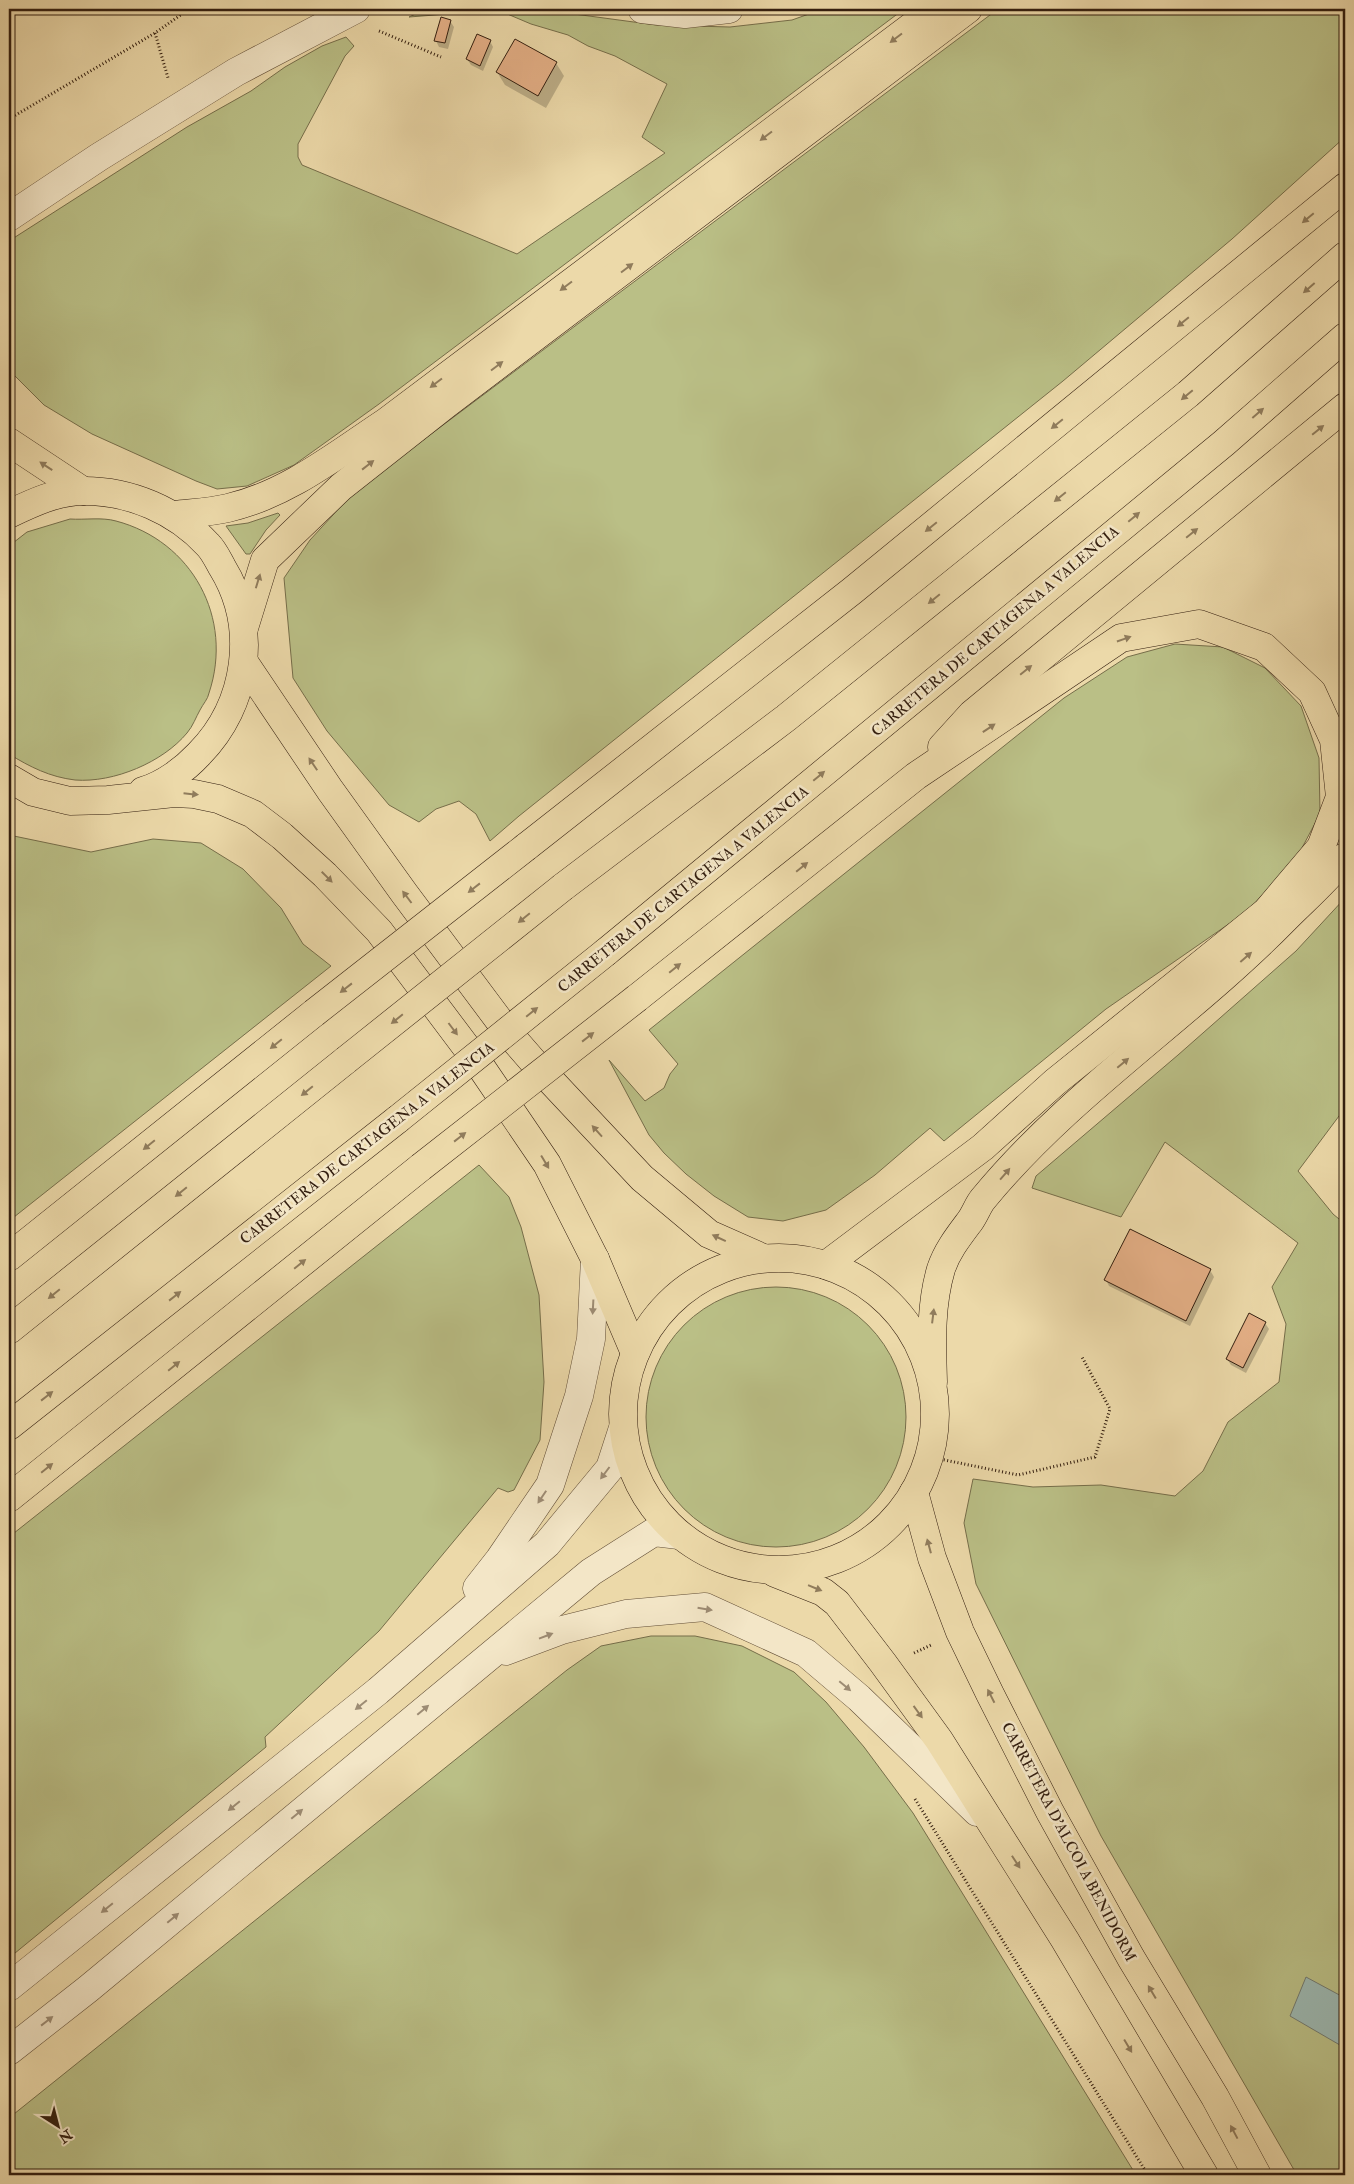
<svg xmlns="http://www.w3.org/2000/svg" width="1354" height="2184" font-family="'IM FELL Double Pica',serif">
<rect width="100%" height="100%" fill="#ecd9a9"/>
<filter id="stains"><feTurbulence type="fractalNoise" baseFrequency=".004" numOctaves="4"/><feColorMatrix values="0 0 0 0 .2 0 0 0 0 .09 0 0 0 0 .02 0 0 0 .5 -.17"/></filter>
<radialGradient id="worn" r=".72"><stop offset=".6" stop-color="#630" stop-opacity="0"/><stop offset="1" stop-color="#630" stop-opacity=".3"/></radialGradient>
<g fill="#babf86" stroke="#766e4a">
<polygon points="427,9 537,9 656,25 730,27 792,20 823,9 904,9 379,404 294,465 247,486 217,489 196,481 92,434 44,405 13,374 9,349 9,241 187,127 251,91 285,67 322,46 346,37 354,46 345,56 298,144 298,157 302,165 517,254 665,153 642,137 667,84 615,56 588,46 568,35 531,24 505,13 486,11 409,17"/>
<polygon points="998,9 1345,9 1345,137 1232,239 1063,381 519,816 490,841 476,814 459,801 436,809 419,822 389,805 327,731 293,678 284,578 310,540 355,491"/>
<polygon points="278,513 280,515 266,530 250,554 246,554 226,526 248,523"/>
<path d="M70,519C84,520 102,517 116,521C192,541 234,618 209,693C208,699 203,704 200,710C196,717 193,726 187,733C163,762 114,783 75,780C50,777 30,767 9,754V546L27,532Z"/>
<polygon points="1175,644 1223,647 1265,668 1301,706 1319,758 1320,814 1295,861 1246,912 1106,1009 944,1141 930,1128 875,1175 826,1210 783,1221 748,1217 714,1196 686,1174 664,1153 649,1135 609,1060 645,1101 664,1088 670,1074 678,1064 649,1030 1064,698 1127,657"/>
<polygon points="9,835 91,852 153,839 201,843 243,869 281,908 303,944 331,966 9,1221"/>
<polygon points="1345,898 1345,1108 1298,1171 1333,1214 1345,1224 1345,2175 1297,2175 1101,1836 976,1584 964,1523 973,1479 1033,1487 1101,1485 1175,1496 1203,1471 1228,1422 1279,1382 1286,1324 1272,1287 1298,1243 1165,1142 1121,1217 1032,1188 1036,1176 1178,1055 1296,951"/>
<polygon points="479,1165 509,1197 521,1227 539,1295 544,1382 540,1440 514,1490 508,1492 498,1488 379,1631 265,1737 266,1747 9,1958 9,1537"/>
<circle cx="776" cy="1417" r="130"/>
<polygon points="651,1636 695,1636 742,1646 794,1672 826,1702 864,1747 913,1813 1136,2175 9,2175 9,2118 567,1670 601,1646"/>
</g>
<polygon fill="#9cb8b1" stroke="#727a70" points="1306,1977 1345,1998 1345,2048 1290,2016"/>
<g fill="#0003">
<polygon points="450,21 454,27 448,49 439,47 436,41"/>
<polygon points="490,41 493,47 483,71 471,65 467,59"/>
<polygon points="556,63 564,76 546,108 505,85 497,72"/>
<polygon points="1131,1231 1210,1270 1214,1277 1190,1326 1109,1286 1106,1280"/>
<polygon points="1265,1323 1269,1329 1246,1373 1231,1365 1227,1359"/>
</g>
<g fill="#e4af86" stroke="#331e0f">
<polygon points="441,17 451,20 445,43 434,41"/>
<polygon points="477,34 491,40 480,66 466,59"/>
<polygon points="515,39 557,62 538,96 496,72"/>
<polygon points="1130,1229 1211,1269 1186,1321 1104,1280"/>
<polygon points="1249,1313 1266,1322 1243,1368 1226,1359"/>
</g>
<g fill="none" stroke-linecap="round" stroke-linejoin="round">
<defs>
<g id="minor">
<polyline points="642,9 685,14 729,9"/>
<polyline points="9,217 99,157 236,72 356,9"/>
<polyline points="477,1588 499,1560 550,1485 579,1396 591,1339 595,1259"/>
<polyline points="506,1651 562,1630 626,1614 705,1607 806,1653 859,1698 977,1812"/>
<polyline points="9,1987 378,1691 547,1544 610,1468 623,1428"/>
<polyline points="9,2051 88,1989 591,1572 654,1532 679,1535"/>
</g>
<g id="major">
<polyline points="9,442 83,491"/>
<path d="M9,514C32,503 57,491 84,491C130,491 176,510 208,545C214,551 218,560 222,567C259,627 248,704 199,754C185,769 164,785 143,791"/>
<polyline points="244,662 330,790 404,893 510,1035 537,1066 642,1178 709,1234 763,1258"/>
<polyline points="9,778 33,792 70,801 108,800 174,793 194,794 218,799 253,814 282,836 325,875 379,931 479,1064 547,1164 595,1259 635,1353"/>
<circle cx="779" cy="1414" r="156"/>
<polyline points="914,1492 932,1558 960,1632 990,1694 1050,1812 1131,1958 1215,2097 1257,2175"/>
<polyline points="775,1573 823,1592 837,1603 883,1663 939,1740 1065,1940 1204,2175"/>
</g>
<g id="highway">
<path d="M175,515C192,513 211,512 228,508C288,494 336,455 386,422L935,9"/>
<polyline points="244,628 265,560 341,487 445,405 968,9"/>
<polyline points="942,747 972,714 1345,407"/>
<polyline points="526,847 852,591 1345,187"/>
<polyline points="563,887 786,718 1188,394 1345,256"/>
<polyline points="606,952 1224,443 1345,337"/>
<polyline points="637,998 916,776 1121,638 1199,624 1264,647 1312,692 1334,740 1340,797 1321,847 1266,912 1055,1082 983,1147 826,1265"/>
<polyline points="9,1257 314,1013"/>
<polyline points="9,1330 346,1060"/>
<path d="M933,1382C932,1345 930,1306 941,1269C947,1251 958,1237 970,1221C975,1214 978,1205 983,1199C1071,1092 1189,1017 1285,919C1305,899 1328,879 1345,857"/>
<polyline points="9,1426 398,1119"/>
<polyline points="9,1498 421,1167"/>
</g>
</defs>
<use href="#minor" stroke="#614d36" stroke-width="29"/>
<use href="#major" stroke="#331e0f" stroke-width="29"/>
<use href="#highway" stroke="#331e0f" stroke-width="29"/>
<g stroke="#331e0f" stroke-width="3" stroke-dasharray="1 2.5" stroke-linecap="butt">
<polyline points="379,31 441,57"/>
<polyline points="155,33 168,78"/>
<polyline points="9,119 155,33 189,9"/>
<polyline points="930,1457 1018,1475 1095,1457 1110,1409 1082,1357"/>
<polyline points="914,1653 931,1645"/>
<polyline points="915,1799 1148,2175"/>
</g>
<use href="#minor" stroke="#f3e6c7" stroke-width="28"/>
<use href="#major" stroke="#ecd9a9" stroke-width="28"/>
<use href="#highway" stroke="#ecd9a9" stroke-width="28"/>
<defs>
<g id="highway-bridge">
<polyline points="314,1013 526,847"/>
<polyline points="346,1060 563,887"/>
<polyline points="398,1119 606,952"/>
<polyline points="421,1167 637,998"/>
</g>
</defs>
<use href="#highway-bridge" stroke="#331e0f" stroke-width="29" stroke-linecap="butt"/>
<use href="#highway-bridge" stroke="#ecd9a9" stroke-width="28"/>
</g>
<defs><path id="oneway-solid" d="M-6-.8H1V-3.2L6.5 0L1 3.2V.8H-6Z" transform="scale(1.25)"/></defs>
<g fill="#907c5c">
<use href="#oneway-solid" transform="translate(896 38) rotate(143)"/>
<use href="#oneway-solid" transform="translate(766 136) rotate(143)"/>
<use href="#oneway-solid" transform="translate(1308 218) rotate(140)"/>
<use href="#oneway-solid" transform="translate(627 268) rotate(-37)"/>
<use href="#oneway-solid" transform="translate(566 286) rotate(143)"/>
<use href="#oneway-solid" transform="translate(1309 288) rotate(139)"/>
<use href="#oneway-solid" transform="translate(1183 322) rotate(141)"/>
<use href="#oneway-solid" transform="translate(497 366) rotate(-37)"/>
<use href="#oneway-solid" transform="translate(436 383) rotate(143)"/>
<use href="#oneway-solid" transform="translate(1187 395) rotate(140)"/>
<use href="#oneway-solid" transform="translate(1258 413) rotate(-41)"/>
<use href="#oneway-solid" transform="translate(1057 424) rotate(141)"/>
<use href="#oneway-solid" transform="translate(1318 430) rotate(-39)"/>
<use href="#oneway-solid" transform="translate(368 465) rotate(-38)"/>
<use href="#oneway-solid" transform="translate(46 466) rotate(-147)"/>
<use href="#oneway-solid" transform="translate(1060 497) rotate(141)"/>
<use href="#oneway-solid" transform="translate(1134 517) rotate(-40)"/>
<use href="#oneway-solid" transform="translate(931 527) rotate(141)"/>
<use href="#oneway-solid" transform="translate(1192 533) rotate(-39)"/>
<use href="#oneway-solid" transform="translate(258 581) rotate(-73)"/>
<use href="#oneway-solid" transform="translate(934 599) rotate(141)"/>
<use href="#oneway-solid" transform="translate(1124 639) rotate(-19)"/>
<use href="#oneway-solid" transform="translate(1026 670) rotate(-39)"/>
<use href="#oneway-solid" transform="translate(989 728) rotate(-34)"/>
<use href="#oneway-solid" transform="translate(313 764) rotate(-124)"/>
<use href="#oneway-solid" transform="translate(819 776) rotate(-40)"/>
<use href="#oneway-solid" transform="translate(191 794) rotate(6)"/>
<use href="#oneway-solid" transform="translate(802 867) rotate(-39)"/>
<use href="#oneway-solid" transform="translate(327 877) rotate(45)"/>
<use href="#oneway-solid" transform="translate(474 888) rotate(142)"/>
<use href="#oneway-solid" transform="translate(407 897) rotate(-127)"/>
<use href="#oneway-solid" transform="translate(524 918) rotate(141)"/>
<use href="#oneway-solid" transform="translate(1246 957) rotate(-41)"/>
<use href="#oneway-solid" transform="translate(675 968) rotate(-39)"/>
<use href="#oneway-solid" transform="translate(346 988) rotate(142)"/>
<use href="#oneway-solid" transform="translate(532 1012) rotate(-39)"/>
<use href="#oneway-solid" transform="translate(397 1019) rotate(141)"/>
<use href="#oneway-solid" transform="translate(453 1029) rotate(53)"/>
<use href="#oneway-solid" transform="translate(588 1037) rotate(-38)"/>
<use href="#oneway-solid" transform="translate(276 1044) rotate(141)"/>
<use href="#oneway-solid" transform="translate(1123 1063) rotate(-40)"/>
<use href="#oneway-solid" transform="translate(307 1091) rotate(141)"/>
<use href="#oneway-solid" transform="translate(597 1131) rotate(-132)"/>
<use href="#oneway-solid" transform="translate(460 1137) rotate(-38)"/>
<use href="#oneway-solid" transform="translate(149 1145) rotate(141)"/>
<use href="#oneway-solid" transform="translate(545 1162) rotate(59)"/>
<use href="#oneway-solid" transform="translate(1005 1174) rotate(-49)"/>
<use href="#oneway-solid" transform="translate(181 1192) rotate(141)"/>
<use href="#oneway-solid" transform="translate(719 1238) rotate(-155)"/>
<use href="#oneway-solid" transform="translate(300 1264) rotate(-39)"/>
<use href="#oneway-solid" transform="translate(54 1294) rotate(141)"/>
<use href="#oneway-solid" transform="translate(175 1296) rotate(-38)"/>
<use href="#oneway-solid" transform="translate(933 1316) rotate(-83)"/>
<use href="#oneway-solid" transform="translate(174 1366) rotate(-39)"/>
<use href="#oneway-solid" transform="translate(47 1396) rotate(-38)"/>
<use href="#oneway-solid" transform="translate(47 1468) rotate(-39)"/>
<use href="#oneway-solid" transform="translate(929 1546) rotate(-105)"/>
<use href="#oneway-solid" transform="translate(815 1588) rotate(22)"/>
<use href="#oneway-solid" transform="translate(991 1696) rotate(-117)"/>
<use href="#oneway-solid" transform="translate(918 1712) rotate(54)"/>
<use href="#oneway-solid" transform="translate(1016 1862) rotate(57)"/>
<use href="#oneway-solid" transform="translate(1152 1992) rotate(-121)"/>
<use href="#oneway-solid" transform="translate(1128 2046) rotate(59)"/>
<use href="#oneway-solid" transform="translate(1234 2132) rotate(-118)"/>
</g>
<g fill="#9d8c74">
<use href="#oneway-solid" transform="translate(593 1307) rotate(93)"/>
<use href="#oneway-solid" transform="translate(605 1473) rotate(127)"/>
<use href="#oneway-solid" transform="translate(542 1497) rotate(124)"/>
<use href="#oneway-solid" transform="translate(705 1609) rotate(9)"/>
<use href="#oneway-solid" transform="translate(546 1636) rotate(-21)"/>
<use href="#oneway-solid" transform="translate(845 1686) rotate(40)"/>
<use href="#oneway-solid" transform="translate(361 1705) rotate(141)"/>
<use href="#oneway-solid" transform="translate(423 1710) rotate(-40)"/>
<use href="#oneway-solid" transform="translate(234 1806) rotate(141)"/>
<use href="#oneway-solid" transform="translate(297 1814) rotate(-40)"/>
<use href="#oneway-solid" transform="translate(107 1908) rotate(141)"/>
<use href="#oneway-solid" transform="translate(173 1918) rotate(-40)"/>
<use href="#oneway-solid" transform="translate(47 2021) rotate(-38)"/>
</g>
<g text-anchor="middle" stroke-width="5" stroke-linejoin="round" paint-order="stroke">
<g font-size="15" fill="#331e0f" stroke="#f3e6c7">
<text transform="translate(995 631) rotate(-40)" y="5">CARRETERA DE CARTAGENA A VALENCIA</text>
<text transform="translate(683 889) rotate(-39)" y="5">CARRETERA DE CARTAGENA A VALENCIA</text>
<text transform="translate(367 1143) rotate(-38)" y="5">CARRETERA DE CARTAGENA A VALENCIA</text>
<text transform="translate(1069 1842) rotate(62)" y="5">CARRETERA D'ALCOI A BENIDORM</text>
</g>
</g>
<rect width="1354" height="2184" fill="none" stroke="#ecd9a9" stroke-width="30"/>
<rect x="10" y="10" width="1334" height="2164" fill="none" stroke="#331e0f" stroke-width="2.5"/>
<rect x="15" y="15" width="1324" height="2154" fill="none" stroke="#331e0f"/>
<g transform="translate(58 2126) rotate(144)" stroke="#f3e6c7" stroke-width="4" paint-order="stroke">
<path d="M0-4L9 19L0 12L-9 19Z" fill="#331e0f"/>
<text y="-8" font-size="14" font-weight="bold" text-anchor="middle" fill="#331e0f">N</text>
</g>
<rect width="100%" height="100%" filter="url(#stains)"/>
<rect width="100%" height="100%" fill="url(#worn)"/>
</svg>
